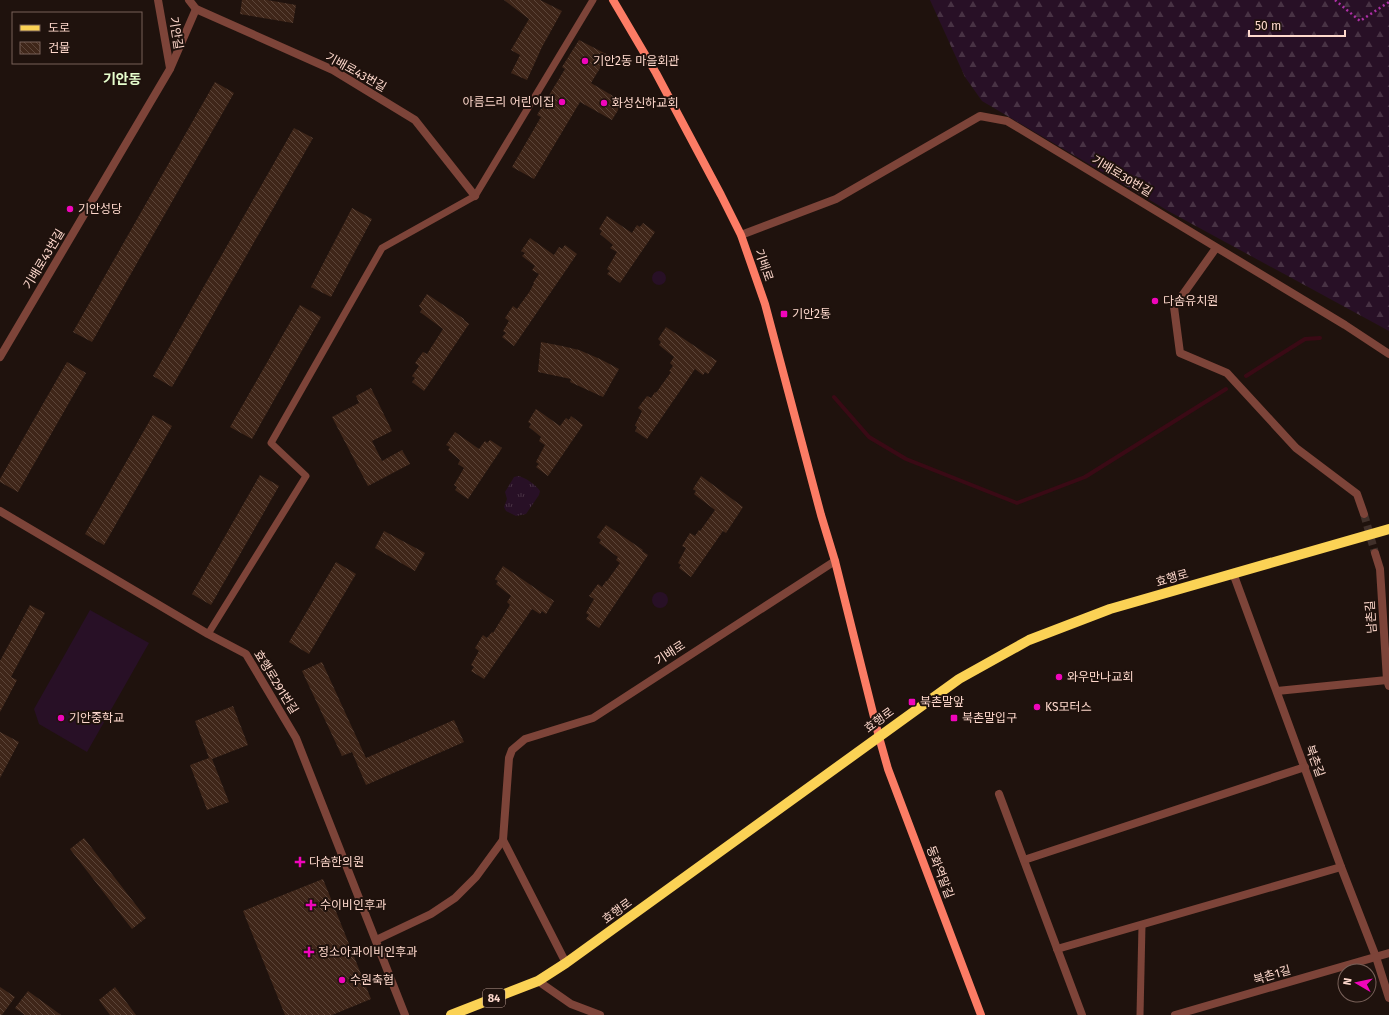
<svg xmlns="http://www.w3.org/2000/svg" width="1389" height="1015" font-family="'Fira Sans','Noto Sans KR',sans-serif">
<defs>
<pattern id="forest-firs" width="22" height="20" patternUnits="userSpaceOnUse"><rect width="22" height="20" fill="#281026"/><path d="M5 1l3.5 6h-7zM16 11l3.5 6h-7z" fill="#483244"/></pattern>
<pattern id="park-tufts" width="24" height="20" patternUnits="userSpaceOnUse"><rect width="24" height="20" fill="#281026"/><path d="M3 7l-1-3M5 7V3M7 7l1-3M15 17l-1-3M17 17v-4M19 17l1-3" fill="none" stroke="#483244"/></pattern>
<pattern id="building-back-hatch" width="6" height="6" patternUnits="userSpaceOnUse"><rect width="6" height="6" fill="#3f2619"/><path d="M-1 5l2 2M0 0l6 6M5-1l2 2" fill="none" stroke="#5c4539"/></pattern>
</defs>
<rect width="100%" height="100%" fill="#1f120d"/>
<g fill="#281026">
<circle cx="659" cy="278" r="7"/>
<circle cx="660" cy="600" r="8"/>
<polygon points="90,610 149,643 87,752 39,724 34,709"/>
</g>
<polygon fill="url(#forest-firs)" points="930,0 1389,0 1389,331 1170,212 982,101 965,77"/>
<path fill="url(#park-tufts)" d="M518,476C525,477 536,485 540,491L539,495L526,514L516,516L506,511L504,507L507,499L505,492L514,477Z"/>
<g fill="none" stroke-linecap="round" stroke-linejoin="round">
<g stroke="#3a0a15" stroke-width="4">
<polyline points="1246,376 1305,339 1320,338"/>
<polyline points="834,397 869,437 906,459 1017,503 1085,477 1226,389"/>
</g>
</g>
<g fill="url(#building-back-hatch)">
<polygon points="242,0 267,0 296,5 293,23 240,14"/>
<polygon points="504,0 540,0 562,11 542,47 527,80 511,73 520,55 511,50 529,19"/>
<polygon points="579,40 608,55 591,83 623,102 612,120 580,102 534,179 512,167 541,117 537,115 565,69 562,67"/>
<polygon points="215,82 234,93 92,342 73,332"/>
<polygon points="294,128 313,138 172,387 153,376"/>
<polygon points="352,208 372,219 331,297 311,287"/>
<polygon points="607,216 632,233 637,225 640,227 643,223 655,232 620,283 607,274 610,271 607,269 617,252 610,248 613,245 600,234 602,231 599,229"/>
<polygon points="530,238 554,255 559,247 562,249 565,245 577,254 514,346 502,337 506,333 503,331 509,321 505,318 513,306 517,309 530,291 534,283 533,283 539,274 532,270 535,266 522,256 525,253 521,251"/>
<polygon points="427,294 464,319 464,320 469,324 424,391 412,382 415,378 412,376 419,366 415,363 423,352 427,354 443,329 420,312 422,309 419,306"/>
<polygon points="300,305 321,317 252,439 230,427"/>
<polygon points="666,327 717,361 708,374 705,372 703,375 695,369 647,439 635,431 637,427 635,425 642,411 638,408 647,396 651,398 655,392 656,393 671,372 669,371 673,366 670,363 674,357 659,345 661,342 658,339"/>
<polygon points="541,342 562,346 579,350 600,359 619,369 603,397 570,382 571,379 538,372"/>
<polygon points="67,362 86,373 18,492 0,482 0,479"/>
<polygon points="371,388 392,431 372,441 382,461 402,450 410,464 368,486 332,417 359,403 356,396"/>
<polygon points="536,409 560,426 566,418 569,420 571,416 583,425 548,476 536,467 539,464 536,462 545,445 539,441 541,437 529,427 531,424 528,422"/>
<polygon points="153,415 172,426 104,545 85,534"/>
<polygon points="455,432 479,449 485,441 487,443 490,440 502,448 468,499 455,490 457,487 454,485 464,468 458,464 460,460 448,450 450,447 446,445"/>
<polygon points="260,475 279,486 211,605 192,594"/>
<polygon points="701,476 743,507 726,533 723,531 691,577 679,568 681,565 678,563 686,548 682,546 690,533 695,536 699,530 700,531 715,510 694,494 696,491 693,489"/>
<polygon points="606,525 643,550 642,551 648,555 599,628 586,619 589,615 586,613 594,599 589,596 598,584 602,587 606,581 607,581 620,563 616,560 618,557 599,543 601,540 597,537"/>
<polygon points="384,531 425,553 415,571 375,548"/>
<polygon points="336,562 356,574 309,654 289,642"/>
<polygon points="503,566 554,601 546,614 542,611 540,614 532,609 484,679 471,671 474,667 471,665 479,651 475,648 483,635 487,638 492,632 493,633 510,605 507,602 511,596 496,584 498,581 495,579"/>
<polygon points="30,605 45,613 11,677 17,680 0,712 0,661"/>
<polygon points="322,662 366,758 454,720 464,742 366,785 352,752 342,756 302,671"/>
<polygon points="233,706 248,745 212,759 229,802 207,810 190,765 209,758 195,721"/>
<polygon points="0,732 19,742 0,778"/>
<polygon points="84,838 146,918 132,929 70,849"/>
<polygon points="323,879 371,999 332,1015 285,1015 243,911"/>
<polygon points="0,987 15,997 2,1015 0,1015"/>
<polygon points="115,987 136,1015 110,1015 99,1000"/>
<polygon points="28,991 61,1015 25,1015 15,1008"/>
</g>
<g fill="none" stroke-linecap="round" stroke-linejoin="round">
<polyline stroke="#40302a" stroke-width="8" stroke-dasharray="8 4" stroke-linecap="butt" points="1364,514 1375,553"/>
<polyline stroke="#ad30a5" stroke-width="2.5" stroke-dasharray="2 3" stroke-linecap="butt" points="1335,0 1360,21 1389,2"/>
<g stroke="#7d4439" stroke-width="7">
<polyline points="208,634 306,476 271,443 382,248 475,196 593,0"/>
<polyline points="1140,1015 1142,925"/>
</g>
<g stroke="#7d4439" stroke-width="8">
<polyline points="158,0 170,68"/>
<polyline points="189,0 196,9 333,70 415,120 475,196"/>
<polyline points="741,235 836,199 980,116 1007,121 1345,325 1389,354"/>
<polyline points="1216,248 1174,307 1180,353 1227,373 1296,448 1357,494 1364,514"/>
<polyline points="0,357 170,69 196,9"/>
<polyline points="0,511 208,634 246,654 296,738 405,1015"/>
<polyline points="1375,553 1380,569 1387,680 1389,686"/>
<polyline points="1233,573 1341,867 1376,957 1389,998"/>
<polyline points="1277,691 1387,680"/>
<polyline points="999,794 1082,1015"/>
<polyline points="503,840 566,963"/>
<polyline points="1024,860 1305,767"/>
<polyline points="376,940 431,914 455,898 476,877 503,840 509,758 512,750 525,739 593,718 835,561"/>
<polyline points="1057,949 1341,867"/>
<polyline points="538,981 571,1004 600,1015"/>
<polyline points="1175,1015 1389,953"/>
</g>
<polyline stroke="#fc7c65" stroke-width="8" points="613,0 656,73 721,195 741,235 765,304 821,515 835,561 879,737 888,769 981,1015"/>
<polyline stroke="#fbd255" stroke-width="10" points="451,1015 538,981 566,963 959,679 1029,640 1110,609 1389,529"/>
</g>
<g fill="#f005bb" stroke="#1f120d" stroke-width="1.5">
<circle cx="585" cy="61" r="4"/>
<circle cx="562" cy="102" r="4"/>
<circle cx="604" cy="103" r="4"/>
<circle cx="70" cy="209" r="4"/>
<circle cx="1155" cy="301" r="4"/>
<rect x="780" y="310" width="8" height="8" rx="2"/>
<circle cx="1059" cy="677" r="4"/>
<rect x="908" y="698" width="8" height="8" rx="2"/>
<circle cx="1037" cy="707" r="4"/>
<circle cx="61" cy="718" r="4"/>
<rect x="950" y="714" width="8" height="8" rx="2"/>
<path d="M298 856h4v4h4v4h-4v4h-4v-4h-4v-4h4z"/>
<path d="M309 899h4v4h4v4h-4v4h-4v-4h-4v-4h4z"/>
<path d="M307 946h4v4h4v4h-4v4h-4v-4h-4v-4h4z"/>
<circle cx="342" cy="980" r="4"/>
</g>
<g text-anchor="middle" stroke-width="4" stroke-linejoin="round" paint-order="stroke">
<rect fill="#1f120d" stroke="#bb9d93" stroke-width="1" x="483" y="989" width="22" height="18" rx="3"/>
<g font-size="11" font-weight="bold" fill="#fed8cc">
<text x="494" y="1002">84</text>
</g>
<g font-size="12" fill="#fed8cc" stroke="#1f120d">
<text transform="translate(176 33) rotate(81)" y="4">기안길</text>
<text transform="translate(356 72) rotate(29)" y="4">기배로43번길</text>
<text transform="translate(1122 176) rotate(31)" y="4">기배로30번길</text>
<text transform="translate(44 259) rotate(-59)" y="4">기배로43번길</text>
<text transform="translate(764 265) rotate(71)" y="4">기배로</text>
<text transform="translate(1172 578) rotate(-16)" y="4">효행로</text>
<text transform="translate(1371 617) rotate(-94)" y="4">남촌길</text>
<text transform="translate(670 653) rotate(-33)" y="4">기배로</text>
<text transform="translate(276 682) rotate(58)" y="4">효행로291번길</text>
<text transform="translate(879 720) rotate(-36)" y="4">효행로</text>
<text transform="translate(1315 761) rotate(70)" y="4">북촌길</text>
<text transform="translate(940 872) rotate(69)" y="4">동화역말길</text>
<text transform="translate(617 911) rotate(-36)" y="4">효행로</text>
<text transform="translate(1272 975) rotate(-16)" y="4">북촌1길</text>
</g>
<g font-size="12" fill="#fed8cc" stroke="#1f120d" text-anchor="start">
<text x="593" y="65">기안2동 마을회관</text>
<text x="554" y="106" text-anchor="end">아름드리 어린이집</text>
<text x="612" y="107">화성신하교회</text>
<text x="78" y="213">기안성당</text>
<text x="1163" y="305">다솜유치원</text>
<text x="792" y="318">기안2통</text>
<text x="1067" y="681">와우만나교회</text>
<text x="920" y="706">북촌말앞</text>
<text x="1045" y="711">KS모터스</text>
<text x="69" y="722">기안중학교</text>
<text x="962" y="722">북촌말입구</text>
<text x="309" y="866">다솜한의원</text>
<text x="320" y="909">수이비인후과</text>
<text x="318" y="956">정소아과이비인후과</text>
<text x="350" y="984">수원축협</text>
</g>
<g font-size="14" font-weight="bold" fill="#e6fecd" stroke="#1f120d">
<text x="122" y="84">기안동</text>
</g>
</g>
<rect x="12" y="12" width="130" height="52" fill="#1f120d" stroke="#786159"/>
<rect x="20" y="25" width="20" height="6" fill="#fbd255" stroke="#786159"/>
<text x="48" y="32" font-size="12" fill="#fed8cc">도로</text>
<rect x="20" y="42" width="20" height="12" fill="url(#building-back-hatch)" stroke="#786159"/>
<text x="48" y="52" font-size="12" fill="#fed8cc">건물</text>
<g transform="translate(1357 983) rotate(279)"><circle r="19" fill="#1f120d" stroke="#786159"/>
<path d="M0-3L7 15L0 10L-7 15Z" fill="#f005bb"/>
<text y="-6" font-size="11" font-weight="bold" text-anchor="middle" fill="#fed8cc">N</text>
</g>
<path d="M1249 30v6h96v-6" fill="none" stroke="#fed8cc" stroke-width="2"/>
<text x="1255" y="30" font-size="12" fill="#fed8cc" stroke="#1f120d" stroke-width="3" paint-order="stroke">50 m</text>
</svg>
